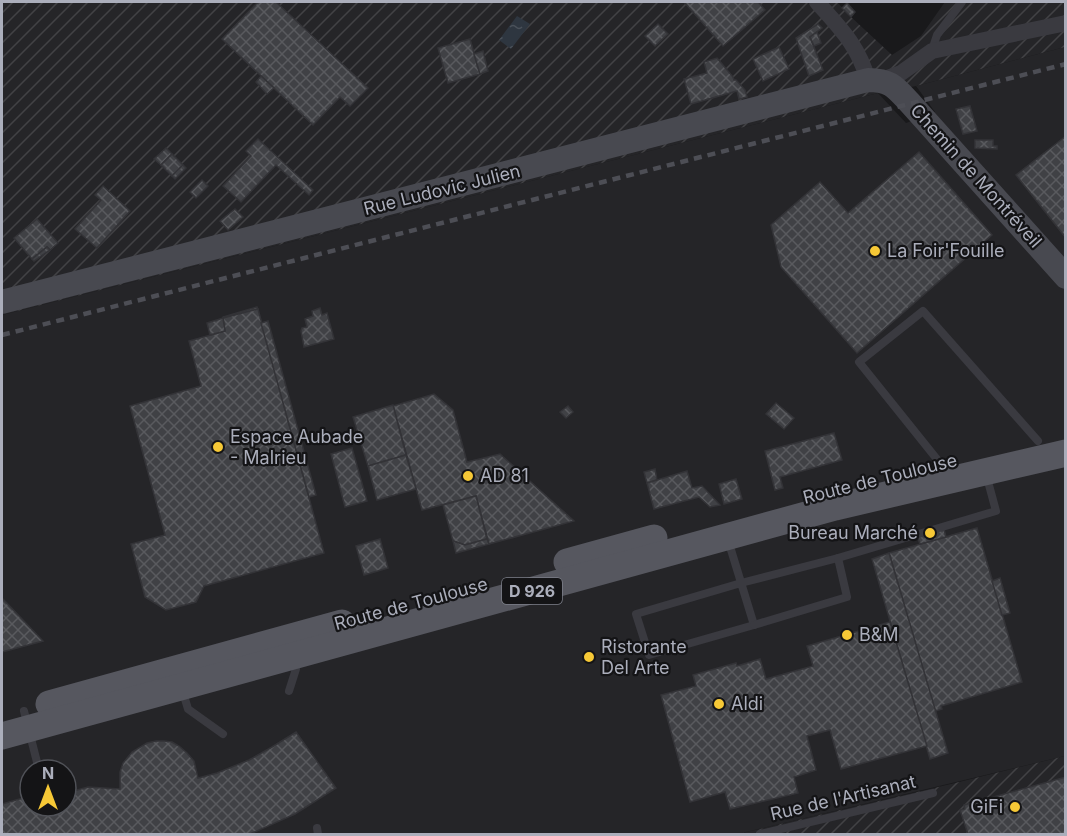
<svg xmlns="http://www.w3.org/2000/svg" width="1067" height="836" font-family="Inter,sans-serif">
<defs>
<pattern id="industrial-furrows" width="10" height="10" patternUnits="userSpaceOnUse" patternTransform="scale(1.5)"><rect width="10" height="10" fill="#252528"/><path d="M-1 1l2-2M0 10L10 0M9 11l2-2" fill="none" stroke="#424245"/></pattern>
<pattern id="water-ripples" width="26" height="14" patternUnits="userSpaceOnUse" patternTransform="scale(1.5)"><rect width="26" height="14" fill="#2e3640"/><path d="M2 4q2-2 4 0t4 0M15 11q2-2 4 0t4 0" fill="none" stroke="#4a515a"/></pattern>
<pattern id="building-cross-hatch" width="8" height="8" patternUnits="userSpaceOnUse" patternTransform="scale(1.5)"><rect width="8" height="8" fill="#404145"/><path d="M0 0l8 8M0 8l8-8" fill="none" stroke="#595a5e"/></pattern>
</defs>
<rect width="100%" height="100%" fill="#19191b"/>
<path fill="#252528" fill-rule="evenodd" d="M1065,47V756L738,834H2V315L878,93L906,123L935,112L916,86ZM30,770H66V806H30Z"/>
<g fill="url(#industrial-furrows)">
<polygon points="2,2 837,2 851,17 892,55 921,36 945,2 1065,2 1065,47 916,86 878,93 2,315"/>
<polygon points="1065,756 1065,834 738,834 951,784"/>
</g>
<polygon fill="url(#water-ripples)" points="517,16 530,24 511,49 499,40"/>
<g fill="url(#building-cross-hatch)" stroke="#333337" stroke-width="1.5">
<polygon points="258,2 276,2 368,88 350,106 340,97 313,125 222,39"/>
<polygon points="684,2 758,2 765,10 723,46"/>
<polygon points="847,3 855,12 851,17 842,8"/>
<polygon points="658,24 668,34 655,46 645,36"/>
<polygon points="818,24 822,28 810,37 823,70 809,76 796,38"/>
<polygon points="817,32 821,43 814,46 810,37"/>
<polygon points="470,39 480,74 448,83 438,48"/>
<polygon points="779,47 789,69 763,81 753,59"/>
<polygon points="483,51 488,71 480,74 474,54"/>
<polygon points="717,58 733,77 734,80 736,80 745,90 747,97 739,99 737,91 691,104 684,79 707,73 704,62"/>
<polygon points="261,76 274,88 267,94 256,82"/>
<polygon points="970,106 977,131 963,134 956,109"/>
<polygon points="1066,136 1066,238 1016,175"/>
<polygon points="258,139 313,190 309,195 276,165 241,202 223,186 251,156 246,151"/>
<polygon points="975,140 993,140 993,146 997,146 997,149 975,148"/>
<polygon points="166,148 172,154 161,165 154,159"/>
<polygon points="919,152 992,235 857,353 781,267 771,225 820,182 848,213"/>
<polygon points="172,154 183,165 172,176 161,165"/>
<polygon points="183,165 186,168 175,179 172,176"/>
<polygon points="202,180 208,186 196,198 190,192"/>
<polygon points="103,186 130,211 97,248 75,229 101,200 95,195"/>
<polygon points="235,209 243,217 228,230 220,221"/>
<polygon points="37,219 58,243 50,250 47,247 32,259 14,238"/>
<polygon points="47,247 50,250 34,261 32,259"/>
<polygon points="257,307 258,309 223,318 223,317"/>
<polygon points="320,308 322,315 327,313 334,339 304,347 301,331 302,328 307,327 305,319 313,316 312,311"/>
<polygon points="258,309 324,553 204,586 196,602 166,610 145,597 131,544 165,535 130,406 201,386 189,341 225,331 223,318"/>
<polygon points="223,318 225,331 210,335 207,323"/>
<polygon points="268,321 316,495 309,497 261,323"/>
<polygon points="434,394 453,410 467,462 500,454 574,521 489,544 476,496 422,510 393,406"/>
<polygon points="776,403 794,418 784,429 766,414"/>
<polygon points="393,405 406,455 368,466 353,417"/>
<polygon points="568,406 573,412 566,418 560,412"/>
<polygon points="834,433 842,460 780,477 783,488 775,490 765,451"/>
<polygon points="352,448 367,501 345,507 331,454"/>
<polygon points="406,455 416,489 377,500 368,466"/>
<polygon points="655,469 657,480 647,483 644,472"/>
<polygon points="687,471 692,488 702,486 720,505 710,507 699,497 654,509 647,483"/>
<polygon points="736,479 742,499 724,504 719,484"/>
<polygon points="476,496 487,539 465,545 453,541 443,505"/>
<polygon points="977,528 1022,682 941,706 942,709 935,711 889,553"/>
<polygon points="944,529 946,537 920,544 917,536"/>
<polygon points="380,539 388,568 364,575 356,546"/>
<polygon points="487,539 489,544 456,553 453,541 465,545"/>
<polygon points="889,553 948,753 930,759 872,559"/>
<polygon points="1000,578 1010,613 1002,615 992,581"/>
<polygon points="2,598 43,641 2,652"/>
<polygon points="890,622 927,746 841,769 830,730 807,736 816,770 794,777 798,793 730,809 725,792 690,802 661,695 696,686 693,675 736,663 737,666 760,659 766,679 813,666 807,646"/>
<polygon points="296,732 336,788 295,814 250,834 2,834 2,804 30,796 30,806 66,806 66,793 88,787 120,789 120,772 123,763 132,752 147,743 156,741 164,741 172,742 179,746 187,753 194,761 198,778 217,773 249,760 272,747"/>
<polygon points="1066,777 1066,834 968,834 960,810 965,809 964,805"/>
</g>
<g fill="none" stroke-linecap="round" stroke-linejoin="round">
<g stroke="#3a3a40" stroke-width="8">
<polyline points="932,50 937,35 962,2"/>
<polyline points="940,463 859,362 923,311 1038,441"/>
<polyline points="728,540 754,625 649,655 636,614 741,583 838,558"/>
<polyline points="754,625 847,597 838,558 996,511 986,474"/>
<polyline points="182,689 188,709 223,734"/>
<polyline points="289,691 296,669 293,659"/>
<polyline points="24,711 39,770"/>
<polyline points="317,828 318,834"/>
<polyline points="760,834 933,793"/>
</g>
<g stroke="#3a3a40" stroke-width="16">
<path d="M817,2C840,28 858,45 868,80"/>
<polyline points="882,80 901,73 932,51 1066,23"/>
</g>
<path stroke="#484950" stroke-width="24" d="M2,302L868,80C891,80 895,87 910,103L1066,277"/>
<g stroke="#56575f" stroke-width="27">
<polyline points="567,562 654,538"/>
<polyline points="49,704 342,623"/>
<polyline points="2,736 835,507 1066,453"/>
</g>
<polyline stroke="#4d4e55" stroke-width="4.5" stroke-dasharray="8 6" stroke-linecap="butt" points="2,335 1066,64"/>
</g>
<g fill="#f6c836" stroke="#141416" stroke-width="2">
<circle cx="875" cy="251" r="6"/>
<circle cx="218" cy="447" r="6"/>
<circle cx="468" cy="476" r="6"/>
<circle cx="930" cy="533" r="6"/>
<circle cx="847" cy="635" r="6"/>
<circle cx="589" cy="657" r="6"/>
<circle cx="719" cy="704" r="6"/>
<circle cx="1015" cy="807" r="6"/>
</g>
<g text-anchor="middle" stroke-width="4.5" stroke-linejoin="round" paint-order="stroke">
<rect fill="#141416" stroke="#7e808a" stroke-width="1.5" x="502" y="578" width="60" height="26" rx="4.5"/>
<g font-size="16" font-weight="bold" fill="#abaebb">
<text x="532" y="597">D 926</text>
</g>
<g font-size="18" fill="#abaebb" stroke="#141416">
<text transform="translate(976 176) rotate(48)" y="6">Chemin de Montréveil</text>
<text transform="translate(442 190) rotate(-14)" y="6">Rue Ludovic Julien</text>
<text transform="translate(880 479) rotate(-14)" y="6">Route de Toulouse</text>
<text transform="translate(411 604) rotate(-15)" y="6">Route de Toulouse</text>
<text transform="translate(843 798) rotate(-13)" y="6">Rue de l'Artisanat</text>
</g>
<g font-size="18" fill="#abaebb" stroke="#141416" text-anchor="start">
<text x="887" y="257">La Foir'Fouille</text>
<text x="230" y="443">Espace Aubade<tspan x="230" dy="21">- Malrieu</tspan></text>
<text x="480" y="482">AD 81</text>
<text x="918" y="539" text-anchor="end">Bureau Marché</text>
<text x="859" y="641">B&amp;M</text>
<text x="601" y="653">Ristorante<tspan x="601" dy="21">Del Arte</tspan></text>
<text x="731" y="710">Aldi</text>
<text x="1003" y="813" text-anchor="end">GiFi</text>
</g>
</g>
<rect width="1067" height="836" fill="none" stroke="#abaebb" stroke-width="6"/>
<g transform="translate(48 788)"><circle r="28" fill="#141416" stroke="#505258" stroke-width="1.5"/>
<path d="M0-4.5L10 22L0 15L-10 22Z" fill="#f6c836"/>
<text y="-9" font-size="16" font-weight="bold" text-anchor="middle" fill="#abaebb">N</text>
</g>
</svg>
